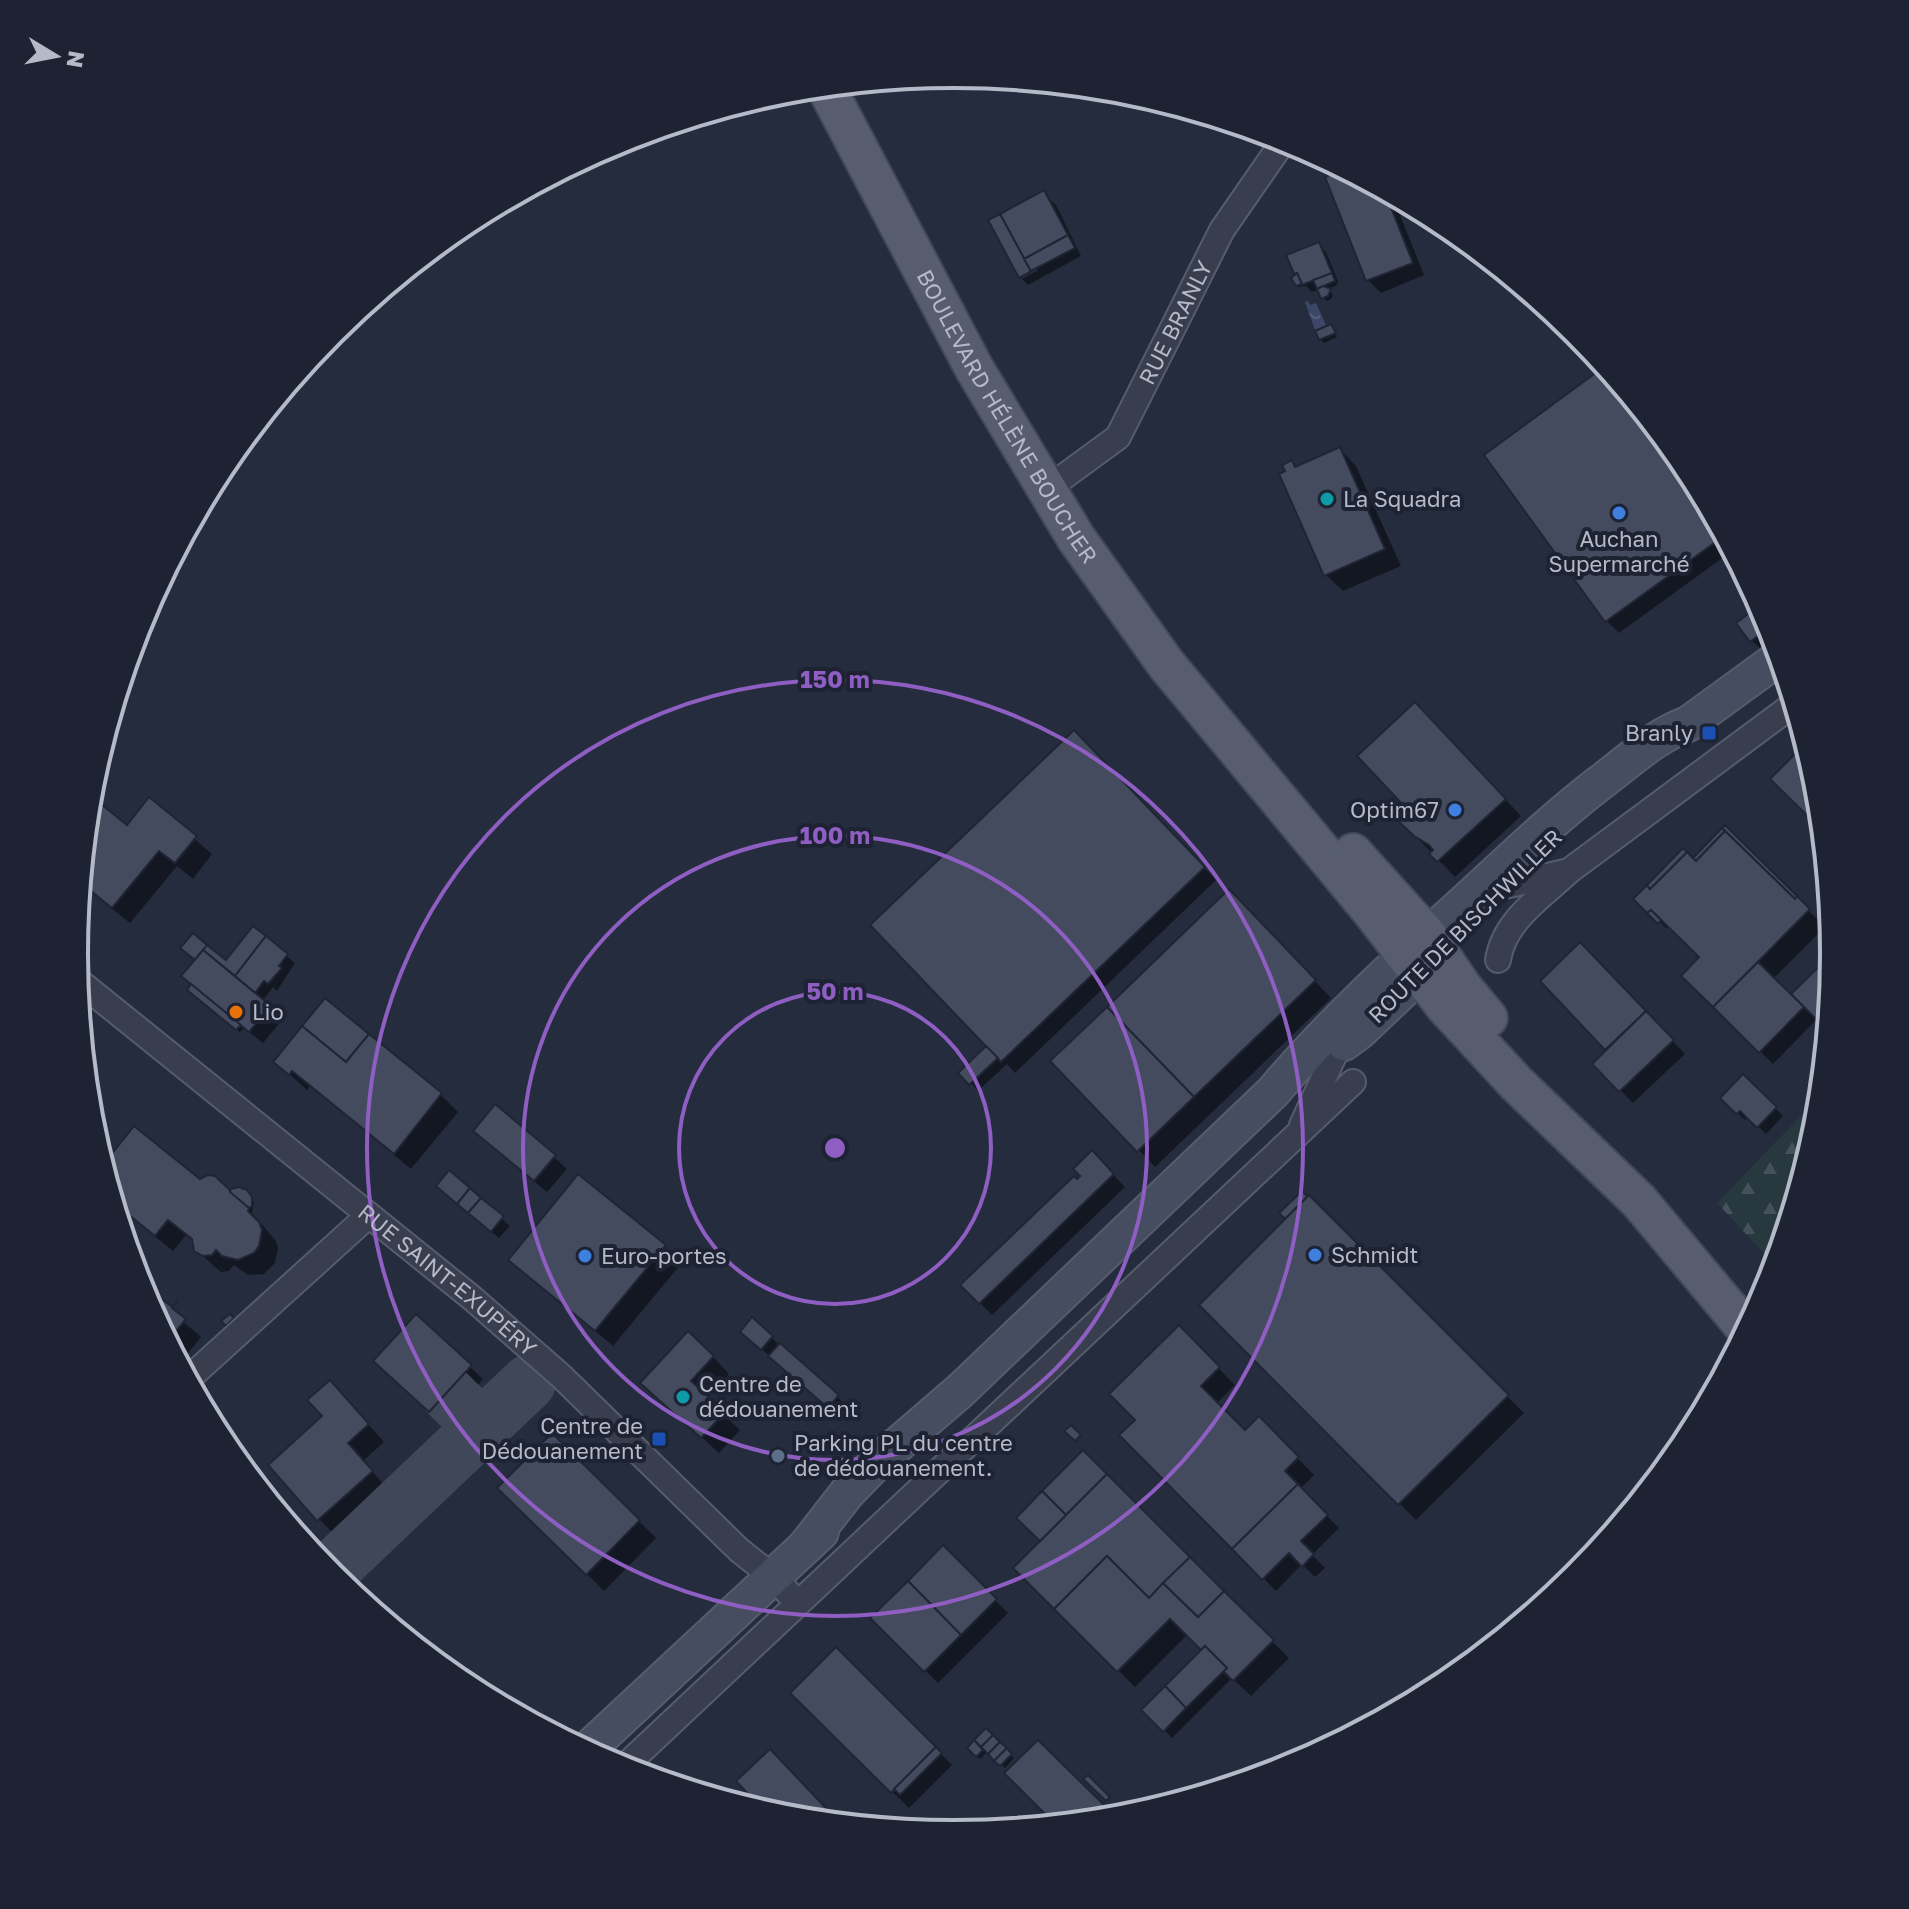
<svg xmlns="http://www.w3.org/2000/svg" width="1909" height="1909" font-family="'Golos Text',sans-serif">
<defs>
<pattern id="forest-firs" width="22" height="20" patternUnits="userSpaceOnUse" patternTransform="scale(2)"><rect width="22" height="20" fill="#27383f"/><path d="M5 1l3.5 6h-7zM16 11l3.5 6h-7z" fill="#445359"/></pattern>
<pattern id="water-ripples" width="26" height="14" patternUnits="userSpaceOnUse" patternTransform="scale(2)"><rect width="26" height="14" fill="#3c4666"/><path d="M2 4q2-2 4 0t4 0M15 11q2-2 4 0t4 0" fill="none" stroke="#565f7b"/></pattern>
</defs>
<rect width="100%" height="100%" fill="#252c3e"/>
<polygon fill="url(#forest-firs)" points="1821,1095 1818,1127 1776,1266 1717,1203"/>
<polygon fill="url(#water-ripples)" points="1308,301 1310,305 1316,303 1326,325 1315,330 1305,302"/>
<g fill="#0007">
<polygon points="1346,170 1392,195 1424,275 1381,293 1368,280 1327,178"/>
<polygon points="1043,193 1056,205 1081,256 1028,285 1022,279 1038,270 1035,267"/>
<polygon points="1318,244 1326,252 1338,281 1337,285 1328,289 1333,294 1331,299 1326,301 1319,289 1312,292 1306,286 1299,287 1296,284 1295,273"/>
<polygon points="1331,326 1337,337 1324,343 1320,339"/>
<polygon points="1607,368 1656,428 1696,483 1732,551 1619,633 1607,621 1486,456"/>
<polygon points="1340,449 1356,466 1401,566 1343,591 1326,575 1288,472 1291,463 1297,468"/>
<polygon points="1762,606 1774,637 1760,648 1752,641"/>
<polygon points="1432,721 1521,816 1455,877 1396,816 1407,806"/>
<polygon points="1074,732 1216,880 1015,1073 1007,1064 978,1091 971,1083 986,1049"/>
<polygon points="90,797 127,828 149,800 212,854 193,879 177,866 130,923 81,884"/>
<polygon points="1725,828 1825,927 1773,979 1791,997 1835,953 1828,1028 1818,1018 1773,1064 1683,976 1702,957 1669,925 1666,928 1636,899 1701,869 1696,858"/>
<polygon points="1246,909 1331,998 1155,1167 1053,1061"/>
<polygon points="254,928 295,963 277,991 273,987 262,1001 282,1020 263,1043 244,1028 240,1032 193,993 197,960 193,936 226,962"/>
<polygon points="1580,945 1685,1054 1633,1103 1595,1064 1608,1050 1542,981"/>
<polygon points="325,1001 441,1095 458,1112 411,1169 310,1086 307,1090 276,1062"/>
<polygon points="1743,1077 1783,1116 1766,1134 1749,1117 1745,1120 1722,1098"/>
<polygon points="134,1129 200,1181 250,1196 254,1202 252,1213 276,1241 278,1248 275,1263 264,1274 248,1275 234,1265 229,1271 221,1272 196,1250 194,1242 186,1235 173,1251 115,1204 103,1167"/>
<polygon points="488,1143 554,1157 567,1169 547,1192"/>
<polygon points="1092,1153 1125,1187 992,1315 963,1285 1083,1176"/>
<polygon points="449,1173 510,1226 499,1238 479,1221"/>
<polygon points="1309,1198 1524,1413 1416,1520 1202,1305"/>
<polygon points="664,1247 681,1264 613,1346 511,1260"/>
<polygon points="128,1249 145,1266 137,1277"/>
<polygon points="138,1283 201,1337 181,1362 177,1359"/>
<polygon points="416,1317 483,1379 443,1423 388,1373"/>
<polygon points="752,1320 845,1404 837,1414 750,1339"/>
<polygon points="1179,1328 1235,1385 1216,1404 1245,1433 1259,1419 1314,1475 1300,1489 1339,1528 1312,1555 1325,1568 1315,1577 1302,1564 1276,1591 1122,1435 1138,1420"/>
<polygon points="713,1357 729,1374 707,1398 740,1430 719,1453 660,1399"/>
<polygon points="346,1399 384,1442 363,1461 388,1489 336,1536 319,1519"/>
<polygon points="552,1435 656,1538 604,1591 500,1488"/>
<polygon points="1083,1453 1289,1658 1251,1696 1232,1678 1172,1738 1144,1710 1204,1650 1188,1634 1135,1687 1016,1568 1043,1541"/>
<polygon points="943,1548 1008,1613 938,1683 873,1618"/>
<polygon points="836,1650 952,1765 909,1808 793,1693"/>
<polygon points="986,1731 1014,1758 1005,1768 988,1751 980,1759 969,1748"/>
<polygon points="1038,1742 1115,1818 1058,1825 1007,1773"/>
</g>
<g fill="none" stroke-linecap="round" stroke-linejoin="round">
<g stroke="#404759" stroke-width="56">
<polyline points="447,1393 483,1428"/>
<polyline points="328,1573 528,1383"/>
</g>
</g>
<g fill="#444b5f" stroke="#202535" stroke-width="2">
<polygon points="1344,169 1384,190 1413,263 1366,281 1325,177"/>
<polygon points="1044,190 1068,235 1024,259 1000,214"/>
<polygon points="1000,214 1031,271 1019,278 988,220"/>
<polygon points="1068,235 1075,248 1031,271 1024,259"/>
<polygon points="1319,242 1332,273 1302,285 1297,273 1294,274 1286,255"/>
<polygon points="1297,273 1302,284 1296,286 1291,278"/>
<polygon points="1332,273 1335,281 1317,289 1313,280"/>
<polygon points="1323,286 1331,289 1328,296 1321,299 1317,289"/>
<polygon points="1331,324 1336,333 1319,340 1315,331"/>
<polygon points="1605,366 1645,415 1700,490 1724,536 1605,622 1484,455"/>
<polygon points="1340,447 1385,549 1324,576 1279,474 1285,471 1282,465 1292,460 1295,467"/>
<polygon points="1761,604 1771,626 1750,642 1736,623"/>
<polygon points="1415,702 1506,799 1437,862 1429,854 1433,850 1429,845 1414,836 1393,816 1404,806 1357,756"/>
<polygon points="1074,730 1205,867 1001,1062 870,925"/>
<polygon points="1806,743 1815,772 1807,780 1819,791 1822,830 1770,779"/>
<polygon points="1815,772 1818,783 1819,791 1807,780"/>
<polygon points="90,795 127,825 149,797 197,836 175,863 159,851 112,908 81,883"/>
<polygon points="1725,825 1797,896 1795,899 1722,828"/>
<polygon points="1722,828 1725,831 1696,861 1693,858"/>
<polygon points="1725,831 1795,899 1797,896 1810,909 1713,1007 1681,976 1699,957 1651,910 1647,913 1633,899 1647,885 1650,889 1687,852 1696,861"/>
<polygon points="1683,848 1687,852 1650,889 1647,885"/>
<polygon points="1229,889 1316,980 1194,1097 1107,1007"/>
<polygon points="1651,910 1661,920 1658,924 1647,913"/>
<polygon points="253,926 266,936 235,976 203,950 207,945 226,960"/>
<polygon points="193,933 207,945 195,960 180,948"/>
<polygon points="266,936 288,954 279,966 282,968 268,984 264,981 255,993 235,976"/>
<polygon points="1580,942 1646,1011 1605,1050 1540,981"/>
<polygon points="203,950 271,1006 249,1032 181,976"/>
<polygon points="1835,951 1835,955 1827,1030 1791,994"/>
<polygon points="1758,962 1804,1007 1759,1053 1713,1007"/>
<polygon points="191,984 241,1025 236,1030 187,990"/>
<polygon points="325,998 369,1034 346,1062 302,1026"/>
<polygon points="1107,1007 1194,1097 1137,1152 1050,1061"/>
<polygon points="1646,1011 1674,1040 1619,1092 1592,1064"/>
<polygon points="302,1026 346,1062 369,1034 442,1093 394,1154 292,1071 289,1075 273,1062"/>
<polygon points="986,1046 998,1058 969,1085 958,1073"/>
<polygon points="1743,1074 1777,1107 1757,1128 1740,1111 1736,1114 1720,1098"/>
<polygon points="495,1104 556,1155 534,1181 473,1131"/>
<polygon points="134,1126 200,1179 208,1175 215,1176 249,1208 248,1211 259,1222 262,1230 259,1246 254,1253 238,1260 222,1256 216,1250 212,1255 203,1256 194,1251 192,1239 168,1220 155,1236 114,1203 103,1165"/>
<polygon points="1092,1150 1114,1174 979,1304 960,1285 1074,1176 1077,1179 1080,1176 1073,1169"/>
<polygon points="449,1170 470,1188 457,1204 436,1186"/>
<polygon points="578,1174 666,1245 595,1331 508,1260"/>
<polygon points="239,1187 247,1190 252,1197 252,1206 249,1208 230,1192 231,1189"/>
<polygon points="470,1188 481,1198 468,1213 457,1204"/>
<polygon points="1302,1191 1308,1197 1285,1219 1279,1213"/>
<polygon points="1309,1195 1509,1395 1398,1505 1199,1305"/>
<polygon points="481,1198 504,1216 491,1232 468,1213"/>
<polygon points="137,1280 172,1307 178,1300 172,1308 186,1319 168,1341"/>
<polygon points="230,1314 234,1318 226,1326 221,1321"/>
<polygon points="416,1314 472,1365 429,1412 373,1361"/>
<polygon points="752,1317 773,1336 761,1350 740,1332"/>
<polygon points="1179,1325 1220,1367 1201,1386 1245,1430 1259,1416 1299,1457 1285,1471 1298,1484 1232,1549 1119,1435 1135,1420 1109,1394"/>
<polygon points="688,1331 714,1356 691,1381 725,1412 701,1438 640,1383"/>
<polygon points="780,1343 839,1395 828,1408 768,1356"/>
<polygon points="330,1380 369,1424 348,1443 373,1471 317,1521 268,1465 322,1416 307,1400"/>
<polygon points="1071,1425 1081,1435 1075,1441 1064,1431"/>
<polygon points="552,1433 640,1520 586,1575 497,1488"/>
<polygon points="1083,1450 1107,1474 1066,1515 1042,1491"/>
<polygon points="1107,1474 1190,1557 1149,1598 1107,1556 1054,1609 1013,1568"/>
<polygon points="1298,1484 1328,1515 1301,1541 1314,1554 1302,1567 1289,1553 1262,1580 1232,1549"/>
<polygon points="1042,1491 1066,1515 1040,1541 1016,1518"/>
<polygon points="943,1545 997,1599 961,1635 908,1581"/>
<polygon points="1107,1556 1149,1598 1163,1583 1198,1617 1224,1591 1274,1640 1233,1681 1223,1671 1227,1668 1205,1646 1201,1650 1170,1619 1117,1672 1054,1609"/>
<polygon points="1190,1557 1224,1591 1198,1617 1163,1583"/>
<polygon points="908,1581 961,1635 924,1672 870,1618"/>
<polygon points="1205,1646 1227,1668 1186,1708 1165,1686"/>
<polygon points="836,1647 936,1747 891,1793 790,1693"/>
<polygon points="1165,1686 1186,1708 1163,1732 1141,1710"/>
<polygon points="986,1728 993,1735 981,1747 974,1740"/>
<polygon points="993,1735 1000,1742 988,1754 981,1747"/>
<polygon points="974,1740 983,1750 976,1757 967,1748"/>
<polygon points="1038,1740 1104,1805 1086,1822 1056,1825 1004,1773"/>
<polygon points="1000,1742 1007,1748 994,1761 988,1754"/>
<polygon points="936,1747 942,1753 900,1795 894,1789"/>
<polygon points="1007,1748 1012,1754 1000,1766 994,1761"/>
<polygon points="770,1749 841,1824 782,1818 766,1813 736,1781"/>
<polygon points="1088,1775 1110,1797 1106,1801 1083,1779"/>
</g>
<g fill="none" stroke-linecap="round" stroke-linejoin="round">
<defs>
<g id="street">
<path id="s1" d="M1047,489L1118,437L1222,230L1285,139"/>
<polyline points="1505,886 1569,871 1794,704"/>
<path d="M1498,960C1504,921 1540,898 1567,873"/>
<path id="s2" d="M76,979L472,1298L561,1376L739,1550L773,1577L797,1602"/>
<polyline points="1302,1125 1338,1047"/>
<polyline points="188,1379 369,1215"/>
<polyline points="622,1769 1353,1082"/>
</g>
<g id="secondary">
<polyline points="1344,1043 1359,1032 1438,957"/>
<path d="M805,1547L847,1493L874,1465L961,1390L1273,1092C1328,1027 1391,968 1455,911C1502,868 1547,824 1597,785C1626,764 1654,736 1688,724L1780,657"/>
<polyline points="586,1751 821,1532"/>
</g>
<g id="primary">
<path id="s3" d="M826,87L974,368L1076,538L1166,664L1369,908L1444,1005L1516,1083L1639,1201L1747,1330"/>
<polyline points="1353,853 1427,935 1463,988 1488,1018"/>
</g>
</defs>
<use href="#street" stroke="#575c6c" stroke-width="28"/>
<use href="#secondary" stroke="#575c6c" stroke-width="38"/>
<use href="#primary" stroke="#424757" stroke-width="42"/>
<use href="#street" stroke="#393e4e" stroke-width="24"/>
<use href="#secondary" stroke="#474d60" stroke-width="34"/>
<use href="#primary" stroke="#575d6e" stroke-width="38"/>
</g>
<g fill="none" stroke="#8f5ec2" stroke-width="4">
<circle cx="835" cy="1148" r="156"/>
<circle cx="835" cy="1148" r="312"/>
<circle cx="835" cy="1148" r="468"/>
</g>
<g fill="#0f9aa8" stroke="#1e2333" stroke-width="3">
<circle cx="1327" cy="499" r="8"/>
<circle cx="683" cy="1397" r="8"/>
</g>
<g fill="#3f7fe0" stroke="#1e2333" stroke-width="3">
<circle cx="1619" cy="513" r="8"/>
<circle cx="1455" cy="810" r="8"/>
<circle cx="1315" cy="1255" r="8"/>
<circle cx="585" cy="1256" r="8"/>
</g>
<g fill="#1a4fb4" stroke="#1e2333" stroke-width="3">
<rect x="1701" y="725" width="16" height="16" rx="4"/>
<rect x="651" y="1431" width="16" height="16" rx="4"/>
</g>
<circle fill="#e8710a" stroke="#1e2333" stroke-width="3" cx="236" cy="1012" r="8"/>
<circle fill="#5c6f8a" stroke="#1e2333" stroke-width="3" cx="778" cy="1456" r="8"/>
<g text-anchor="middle" stroke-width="8" stroke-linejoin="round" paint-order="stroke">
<g font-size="22" fill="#b5bac9" stroke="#1e2333">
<text dy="8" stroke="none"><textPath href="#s1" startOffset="216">RUE BRANLY</textPath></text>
<text dy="8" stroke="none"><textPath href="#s3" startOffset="376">BOULEVARD HÉLÈNE BOUCHER</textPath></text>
<text transform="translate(1465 926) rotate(-45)" y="8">ROUTE DE BISCHWILLER</text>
<text dy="8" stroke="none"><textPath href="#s2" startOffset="478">RUE SAINT-EXUPÉRY</textPath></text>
</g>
<g font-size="22" fill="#b5bac9" stroke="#1e2333" text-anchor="start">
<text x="1343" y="507">La Squadra</text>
<text x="1619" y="547" text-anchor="middle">Auchan<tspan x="1619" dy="25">Supermarché</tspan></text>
<text x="1693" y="741" text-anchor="end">Branly</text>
<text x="1439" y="818" text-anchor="end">Optim67</text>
<text x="252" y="1020">Lio</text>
<text x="1331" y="1263">Schmidt</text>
<text x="601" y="1264">Euro-portes</text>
<text x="699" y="1392">Centre de<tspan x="699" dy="25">dédouanement</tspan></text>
<text x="643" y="1434" text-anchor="end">Centre de<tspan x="643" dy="25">Dédouanement</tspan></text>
<text x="794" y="1451">Parking PL du centre<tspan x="794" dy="25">de dédouanement.</tspan></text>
</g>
</g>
<path d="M0 0H1909V1909H0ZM88 954a866 866 0 1 1 1732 0a866 866 0 1 1-1732 0Z" fill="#1e2333" fill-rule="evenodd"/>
<path fill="none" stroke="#b5bac9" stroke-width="4" d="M88 954a866 866 0 1 1 1732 0a866 866 0 1 1-1732 0Z"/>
<circle cx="835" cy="1148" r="12" fill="#8f5ec2" stroke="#1e2333" stroke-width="4"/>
<g font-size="24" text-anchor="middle" font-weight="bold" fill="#8f5ec2" stroke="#1e2333" stroke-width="8" stroke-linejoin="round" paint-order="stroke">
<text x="835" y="688">150 m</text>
<text x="835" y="844">100 m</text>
<text x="835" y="1000">50 m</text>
</g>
<g transform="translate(56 56) rotate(100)" stroke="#1e2333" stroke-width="6" paint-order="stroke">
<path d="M0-6L14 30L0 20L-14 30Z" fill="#b5bac9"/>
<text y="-12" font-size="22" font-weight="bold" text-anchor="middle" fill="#b5bac9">N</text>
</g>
</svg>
